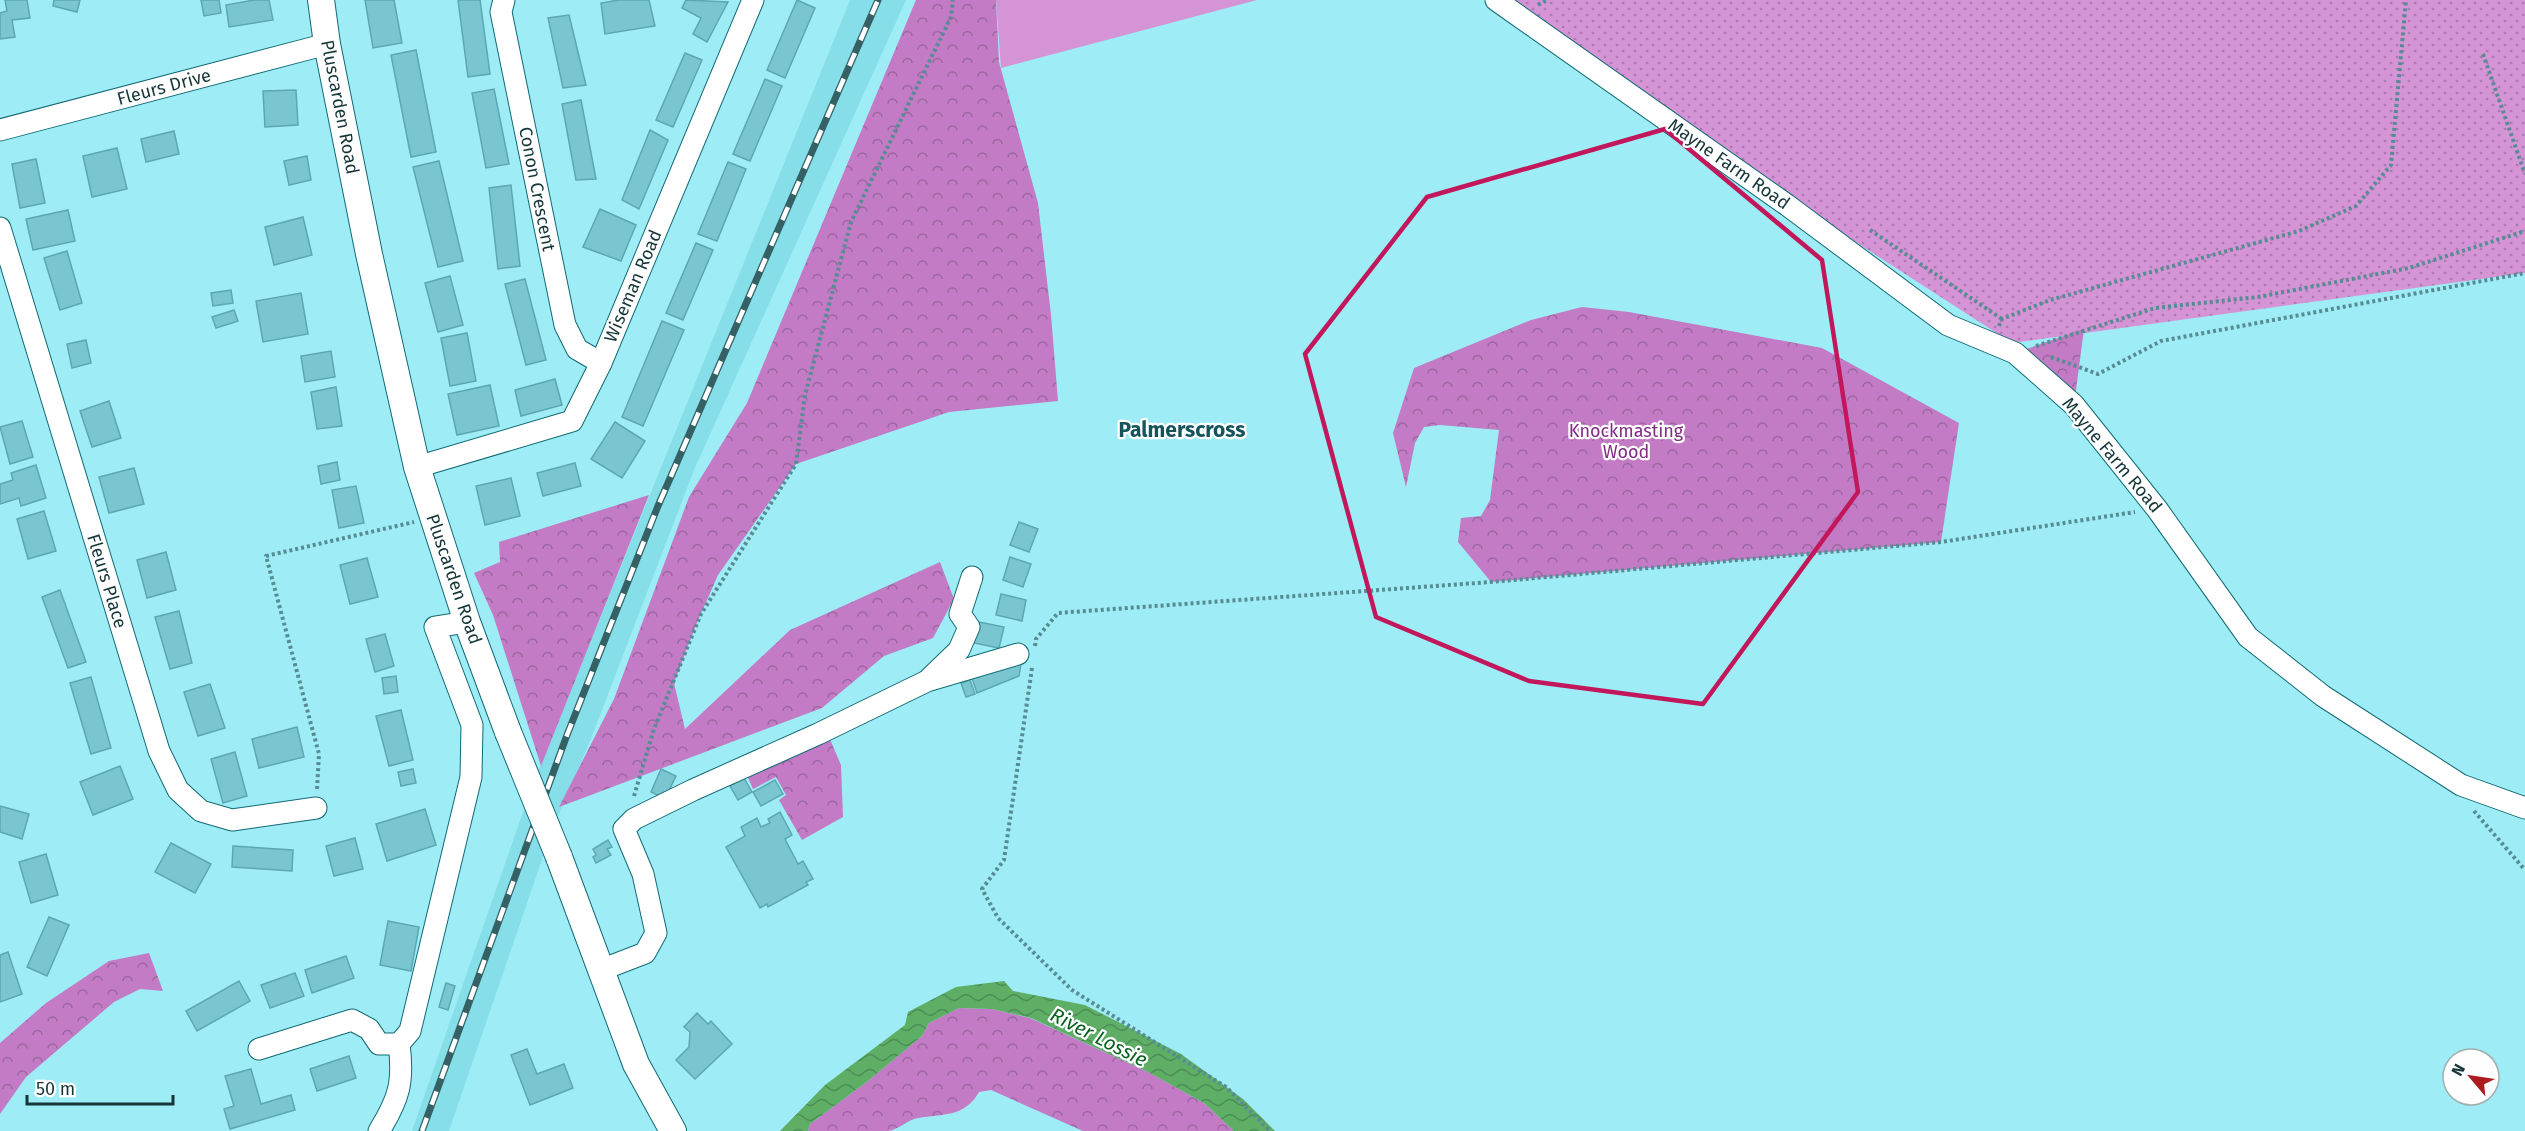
<svg xmlns="http://www.w3.org/2000/svg" width="2525" height="1131" font-family="'Fira Sans',sans-serif">
<defs>
<pattern id="grass-dots" width="8" height="8" patternUnits="userSpaceOnUse" patternTransform="scale(1.5)"><rect width="8" height="8" fill="#d594d6"/><path d="M2 2h.1M6 6h.1" fill="none" stroke="#ac7aaf" stroke-width="1.8" stroke-linecap="round"/></pattern>
<pattern id="forest-crowns" width="20" height="18" patternUnits="userSpaceOnUse" patternTransform="scale(1.5)"><rect width="20" height="18" fill="#c27bc4"/><path d="M2 6a3 3 0 1 1 6 0M12 15a3 3 0 1 1 6 0" fill="none" stroke="#9c66a0"/></pattern>
<pattern id="water-waves" width="16" height="10" patternUnits="userSpaceOnUse" patternTransform="scale(1.5)"><rect width="16" height="10" fill="#5eae66"/><path d="M0 5q4-4 8 0t8 0" fill="none" stroke="#4c8e55"/></pattern>
</defs>
<rect width="100%" height="100%" fill="#9eecf6"/>
<polygon fill="#86dee9" points="850,0 906,0 694,470 592,736 550,836 449,1131 412,1131 531,789"/>
<polygon fill="url(#grass-dots)" points="1496,0 2525,0 2525,273 2012,343 1656,113"/>
<g fill="url(#forest-crowns)">
<polygon points="916,0 996,0 999,62 1038,203 1051,315 1058,401 949,412 796,464 718,575 696,625 674,683 685,729 790,630 940,562 954,599 933,638 884,656 822,708 559,807 614,699 689,497 747,403"/>
<polygon points="1582,307 1629,312 1822,348 1959,423 1941,542 1491,582 1458,542 1461,518 1481,516 1490,500 1499,430 1440,425 1424,427 1415,443 1406,487 1393,433 1414,368 1531,320"/>
<polygon points="2084,329 2074,405 2015,353"/>
<polygon points="649,495 541,766 493,615 474,573 500,562 499,542"/>
<polygon points="829,737 841,765 843,817 802,840 779,800 786,795 776,777 753,789 746,773"/>
<polygon points="149,953 163,991 140,989 114,1002 26,1077 0,1114 0,1043 46,1003 109,961"/>
<path d="M959,1008L992,1009L1030,1018L1148,1072L1204,1103L1234,1131H1083L991,1090L979,1092C965,1117 943,1114 918,1118C907,1120 898,1130 888,1131C862,1131 834,1131 808,1131L810,1124L868,1081L922,1036L929,1023Z"/>
</g>
<polygon fill="#d594d6" points="996,0 1257,0 1001,68"/>
<polygon fill="url(#water-waves)" points="1004,981 1013,991 1085,1005 1181,1054 1243,1099 1275,1131 1234,1131 1204,1103 1148,1072 1031,1018 992,1009 959,1008 929,1023 922,1036 868,1081 810,1124 808,1131 780,1131 825,1085 905,1025 908,1012 956,987"/>
<g fill="#79c6d0" stroke="#5aa8b1" stroke-width="1.5">
<polygon points="5,0 27,0 30,18 12,20 15,37 0,39 0,13 7,11"/>
<polygon points="54,0 80,0 77,12 53,6"/>
<polygon points="201,0 219,0 221,13 204,16"/>
<polygon points="254,0 269,0 273,20 229,27 226,5"/>
<polygon points="365,0 394,0 402,43 373,48"/>
<polygon points="458,0 480,0 490,74 468,77"/>
<polygon points="619,0 649,0 655,26 605,34 601,3"/>
<polygon points="686,0 728,2 707,42 693,34 701,18 682,8"/>
<polygon points="797,0 815,8 785,78 767,70"/>
<polygon points="569,15 586,85 563,88 548,18"/>
<polygon points="416,50 436,152 411,157 391,55"/>
<polygon points="685,53 702,60 673,127 656,120"/>
<polygon points="765,79 782,86 750,161 733,154"/>
<polygon points="494,89 509,164 486,168 472,93"/>
<polygon points="296,90 298,125 265,127 263,91"/>
<polygon points="581,100 596,179 576,180 562,104"/>
<polygon points="650,130 668,140 639,209 622,200"/>
<polygon points="174,131 179,154 146,162 141,139"/>
<polygon points="117,148 127,189 92,197 83,156"/>
<polygon points="307,156 311,180 289,185 284,161"/>
<polygon points="36,159 45,203 20,208 12,164"/>
<polygon points="439,161 463,261 438,267 413,167"/>
<polygon points="728,162 746,169 717,241 698,234"/>
<polygon points="511,185 520,266 498,269 489,188"/>
<polygon points="600,209 636,225 621,261 583,247"/>
<polygon points="68,210 75,241 33,250 26,219"/>
<polygon points="303,217 312,255 274,265 265,227"/>
<polygon points="696,243 713,250 683,320 666,313"/>
<polygon points="67,251 82,303 60,310 44,258"/>
<polygon points="450,276 463,325 438,332 425,283"/>
<polygon points="525,279 546,360 526,365 505,284"/>
<polygon points="231,290 233,303 213,306 211,293"/>
<polygon points="301,293 308,334 263,342 256,301"/>
<polygon points="234,310 238,321 216,328 212,317"/>
<polygon points="662,321 684,330 643,426 622,417"/>
<polygon points="467,333 476,381 450,386 441,338"/>
<polygon points="86,340 91,363 72,368 67,344"/>
<polygon points="331,351 335,377 305,382 301,356"/>
<polygon points="555,379 562,405 521,416 515,390"/>
<polygon points="490,385 499,426 457,435 448,394"/>
<polygon points="336,387 342,426 317,429 311,392"/>
<polygon points="109,401 121,438 92,447 80,411"/>
<polygon points="22,421 33,457 10,464 0,427"/>
<polygon points="615,422 645,441 622,478 591,459"/>
<polygon points="337,462 340,480 321,484 318,466"/>
<polygon points="575,463 581,486 543,496 537,473"/>
<polygon points="36,465 46,498 21,506 19,498 0,504 0,484 13,480 11,473"/>
<polygon points="134,468 144,504 109,513 99,477"/>
<polygon points="511,478 520,516 485,525 476,486"/>
<polygon points="356,486 364,523 339,528 332,490"/>
<polygon points="44,511 56,551 28,559 17,519"/>
<polygon points="1019,522 1038,529 1029,552 1010,545"/>
<polygon points="166,552 176,590 147,598 137,560"/>
<polygon points="1010,557 1031,564 1023,587 1003,580"/>
<polygon points="367,558 378,597 350,604 340,565"/>
<polygon points="60,590 86,662 68,668 42,597"/>
<polygon points="1001,594 1026,600 1022,621 996,615"/>
<polygon points="179,611 192,663 170,669 155,617"/>
<polygon points="979,622 1004,627 999,648 974,643"/>
<polygon points="385,634 394,666 375,672 366,639"/>
<polygon points="1022,658 1019,676 977,693 972,678"/>
<polygon points="396,676 398,692 384,694 382,678"/>
<polygon points="91,677 111,748 91,754 70,683"/>
<polygon points="970,680 975,694 966,697 961,683"/>
<polygon points="210,684 225,728 198,736 184,692"/>
<polygon points="401,710 413,760 389,766 376,716"/>
<polygon points="297,727 304,757 259,768 252,739"/>
<polygon points="235,752 247,796 223,803 211,759"/>
<polygon points="120,766 133,799 93,815 80,782"/>
<polygon points="413,769 416,783 401,786 398,772"/>
<polygon points="661,769 676,776 665,799 651,792"/>
<polygon points="744,778 752,792 738,800 730,786"/>
<polygon points="775,780 783,794 761,806 753,792"/>
<polygon points="0,806 29,814 22,839 0,832"/>
<polygon points="425,809 436,845 387,861 376,824"/>
<polygon points="780,812 792,835 785,839 798,864 803,861 813,879 806,882 808,885 768,907 767,904 760,908 726,847 745,836 741,827 757,818 761,827 770,823 768,819"/>
<polygon points="355,838 363,869 334,876 326,846"/>
<polygon points="608,840 612,847 607,849 611,855 596,863 593,857 596,855 593,849"/>
<polygon points="171,843 211,864 195,893 155,872"/>
<polygon points="233,846 293,850 292,871 232,867"/>
<polygon points="46,854 58,895 31,903 19,862"/>
<polygon points="49,917 69,925 47,976 27,967"/>
<polygon points="388,921 419,927 411,971 380,965"/>
<polygon points="8,952 22,994 0,1002 0,955"/>
<polygon points="346,956 354,978 312,993 305,970"/>
<polygon points="295,973 304,996 270,1008 261,985"/>
<polygon points="239,981 250,1001 197,1031 186,1011"/>
<polygon points="446,983 455,986 448,1010 439,1007"/>
<polygon points="697,1013 708,1024 711,1021 732,1044 695,1079 676,1060 689,1047 690,1032 684,1027"/>
<polygon points="527,1049 537,1074 564,1064 573,1088 530,1105 511,1055"/>
<polygon points="349,1056 356,1078 317,1091 310,1069"/>
<polygon points="251,1069 261,1104 291,1095 295,1110 230,1129 224,1109 234,1106 225,1076"/>
</g>
<g fill="none" stroke-linecap="round" stroke-linejoin="round">
<defs>
<g id="minor">
<polyline points="504,0 501,12 565,325 577,349 601,363"/>
<polyline points="1496,0 1787,205 1948,325 2015,353 2074,405 2157,509 2248,637 2323,696 2461,785 2525,808"/>
<polyline points="0,130 327,44"/>
<polyline points="0,228 159,751 178,790 201,811 232,820 316,808"/>
<polyline points="417,467 572,421 601,363 753,0"/>
<polyline points="930,678 959,650 969,627 960,614 972,577"/>
<polyline points="601,970 645,953 656,933 643,874 624,829 634,819 693,790 818,734 927,681 1018,654"/>
<polyline points="259,1049 352,1020 369,1029 379,1044 399,1044 410,1031 471,777 472,725 435,627 467,622"/>
<path d="M379,1131C399,1099 404,1082 399,1044"/>
</g>
<g id="major">
<polyline points="321,0 327,44 369,254 417,467 467,622 508,732"/>
<polyline points="559,857 636,1064 673,1131"/>
</g>
</defs>
<use href="#minor" stroke="#116a73" stroke-width="23"/>
<use href="#major" stroke="#116a73" stroke-width="28"/>
<g stroke="#568c93" stroke-width="4" stroke-dasharray="3 3" stroke-linecap="butt">
<polyline points="1538,5 1547,0"/>
<polyline points="2483,54 2525,174"/>
<polyline points="1870,230 2002,319"/>
<polyline points="1999,326 2002,319 2050,300 2299,231 2356,206 2391,165 2406,0"/>
<polyline points="2036,346 2155,308 2258,297 2409,268 2525,231"/>
<polyline points="2051,357 2098,374 2161,341 2525,273"/>
<polyline points="1035,646 1036,639 1058,613 1491,582 1941,542 2135,512"/>
<polyline points="1032,668 1004,860 982,889 998,918 1072,990 1226,1087 1270,1131"/>
<polyline points="317,789 319,754 266,556 414,522"/>
<polyline points="634,796 654,729 701,614 796,464 805,395 851,222 951,17 953,0"/>
<polyline points="2474,811 2525,870"/>
</g>
<use href="#minor" stroke="#fff" stroke-width="21"/>
<use href="#major" stroke="#fff" stroke-width="26"/>
<defs>
<polyline id="rail" points="422,1131 567,735 658,506 878,0"/>
</defs>
<use href="#rail" stroke="#356165" stroke-width="7"/>
<use href="#rail" stroke="#fefefe" stroke-width="4.5" stroke-dasharray="14" stroke-linecap="butt"/>
<defs>
<polyline id="major-bridge" points="508,732 559,857"/>
</defs>
<use href="#major-bridge" stroke="#116a73" stroke-width="28" stroke-linecap="butt"/>
<use href="#major-bridge" stroke="#fff" stroke-width="26"/>
</g>
<path fill="none" stroke="#c2185b" stroke-width="4.5" stroke-linejoin="round" d="M1665,129L1822,260L1858,492L1703,704L1529,681L1376,617L1305,354L1427,197Z"/>
<g text-anchor="middle" stroke-width="4.5" stroke-linejoin="round" paint-order="stroke">
<g font-size="18" fill="#153639" stroke="#fefefe">
<text transform="translate(164 87) rotate(-15)" y="6">Fleurs Drive</text>
<text transform="translate(340 107) rotate(79)" y="6">Pluscarden Road</text>
<text transform="translate(1729 164) rotate(35)" y="6">Mayne Farm Road</text>
<text transform="translate(537 189) rotate(79)" y="6">Conon Crescent</text>
<text transform="translate(633 286) rotate(-67)" y="6">Wiseman Road</text>
<text transform="translate(2112 455) rotate(50)" y="6">Mayne Farm Road</text>
<text transform="translate(454 579) rotate(71)" y="6">Pluscarden Road</text>
<text transform="translate(107 581) rotate(73)" y="6">Fleurs Place</text>
</g>
<g font-size="18" fill="#812c85" stroke="#fefefe">
<text x="1626" y="437">Knockmasting<tspan x="1626" dy="21">Wood</tspan></text>
</g>
<g font-size="20" font-style="italic" fill="#07611e" stroke="#fefefe">
<text transform="translate(1099 1037) rotate(27)" y="7">River Lossie</text>
</g>
<g font-size="21" font-weight="bold" fill="#16545b" stroke="#fefefe">
<text x="1182" y="437">Palmerscross</text>
</g>
</g>
<g transform="translate(2471 1077) rotate(299)"><circle r="28" fill="#fefefe" stroke="#a1aeaf" stroke-width="1.5"/>
<path d="M0-4.5L10 22L0 15L-10 22Z" fill="#ad1a20"/>
<text y="-9" font-size="16" font-weight="bold" text-anchor="middle" fill="#153639">N</text>
</g>
<path d="M27 1095v9h146v-9" fill="none" stroke="#153639" stroke-width="3"/>
<text x="36" y="1095" font-size="18" fill="#153639" stroke="#fefefe" stroke-width="4.5" paint-order="stroke">50 m</text>
</svg>
